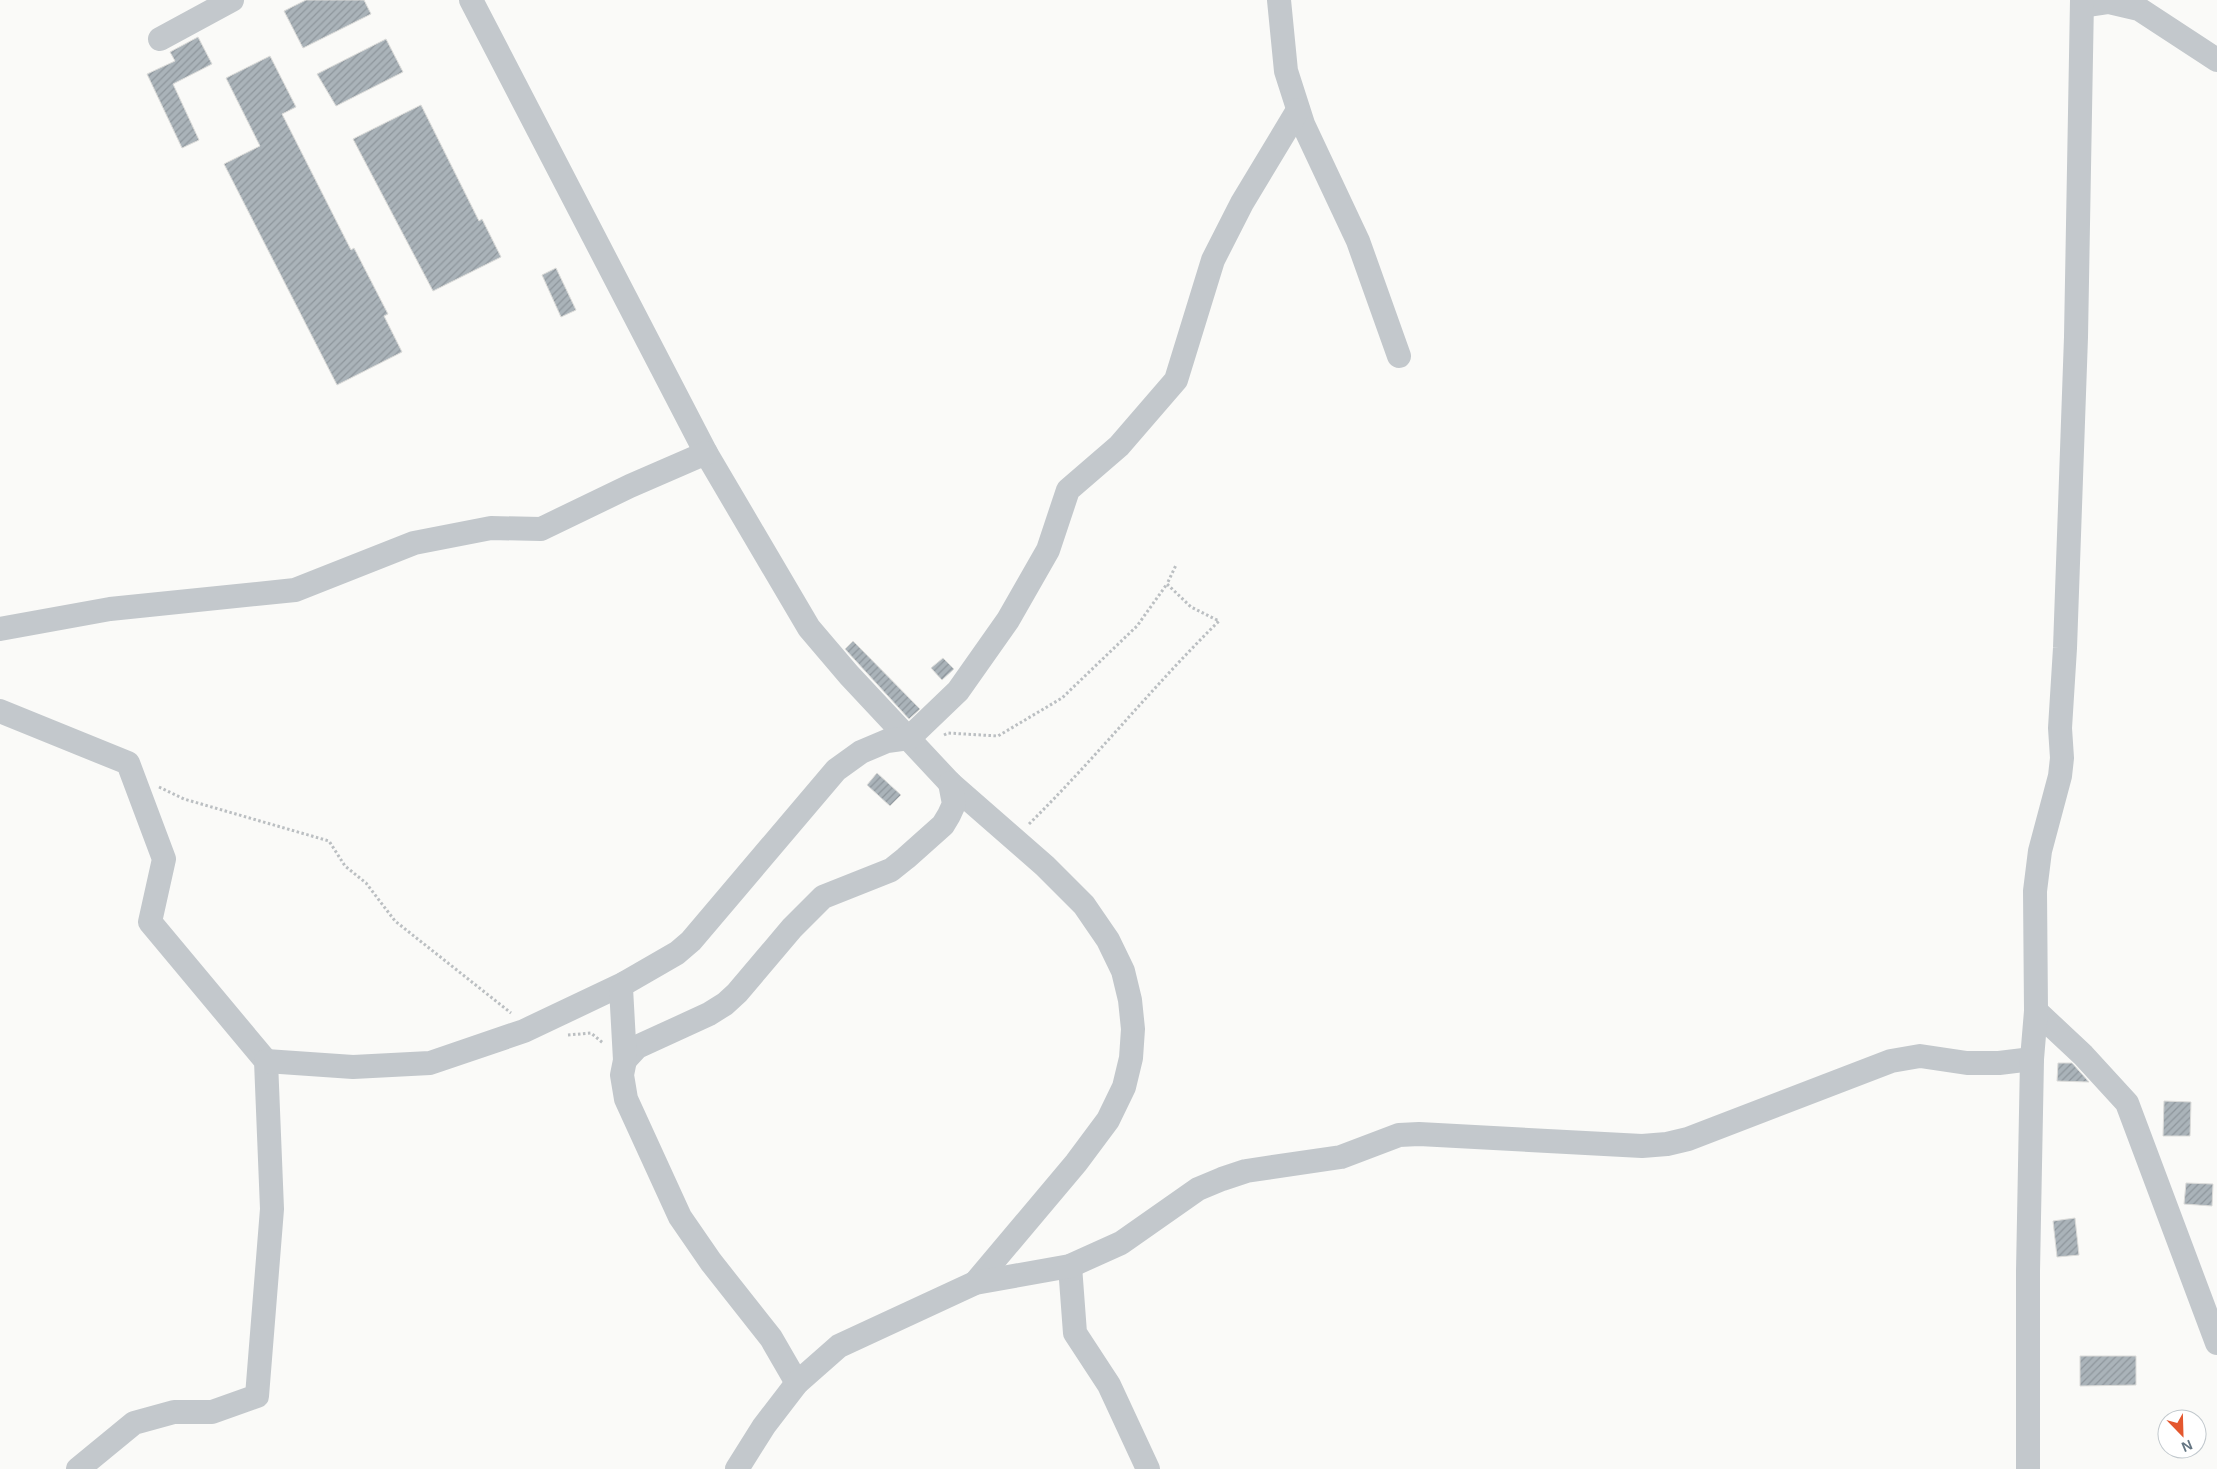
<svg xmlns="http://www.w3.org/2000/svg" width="2217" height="1469" font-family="Helvetica,sans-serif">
<defs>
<pattern id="building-hatch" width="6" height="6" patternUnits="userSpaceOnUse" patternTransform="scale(1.25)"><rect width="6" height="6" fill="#aab3b9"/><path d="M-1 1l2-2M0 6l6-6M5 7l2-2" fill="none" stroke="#8e969c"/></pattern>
</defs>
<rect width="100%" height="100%" fill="#fafaf8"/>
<g fill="url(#building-hatch)" stroke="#dcdcda">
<polygon points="306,0 364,0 371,14 303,48 284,11"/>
<polygon points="198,37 212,64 173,84 199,140 182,148 147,74 175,61 170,52"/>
<polygon points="386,39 403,72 336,106 317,74"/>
<polygon points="270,56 296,107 282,114 351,250 354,248 388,314 384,316 402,352 337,385 224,164 260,146 226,78"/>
<polygon points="421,105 479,221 482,219 501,257 433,291 353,139"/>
<polygon points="556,268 576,310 561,317 542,275"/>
<polygon points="853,641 920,709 909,719 845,649"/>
<polygon points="943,658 954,669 942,680 931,668"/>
<polygon points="877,773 901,795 890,806 867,785"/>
<polygon points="2058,1063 2072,1063 2089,1082 2057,1081"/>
<polygon points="2164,1101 2191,1102 2190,1136 2163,1136"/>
<polygon points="2186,1183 2213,1184 2212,1206 2184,1204"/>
<polygon points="2075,1218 2079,1255 2057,1257 2053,1221"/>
<polygon points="2080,1356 2136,1356 2136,1385 2080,1386"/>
</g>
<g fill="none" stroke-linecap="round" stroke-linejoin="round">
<g stroke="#bbbfc2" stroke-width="3" stroke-dasharray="2.5 2.5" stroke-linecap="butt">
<polyline points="944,735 948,733 998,736 1062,698 1137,626 1167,584"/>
<polyline points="159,787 184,799 329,841 345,866 366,883 395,921 511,1013"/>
<path d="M1029,824C1095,759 1153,686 1219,621L1191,607L1167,584L1176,565"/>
<polyline points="568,1035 591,1033 603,1043"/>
</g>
<g stroke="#c3c8cc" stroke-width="24">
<polyline points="471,0 706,453 809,628 849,675 950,783 1045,866 1084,905 1108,940 1123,971 1130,1000 1133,1029 1131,1058 1124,1087 1108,1120 1076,1163 975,1283"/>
<polyline points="1279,0 1286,71 1303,124 1358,241 1399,356"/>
<polyline points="2082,6 2109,2 2139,9 2217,60"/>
<polyline points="160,39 232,0"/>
<polyline points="0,629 110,609 295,590 414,543 491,528 541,529 630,486 706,453"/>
<polyline points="0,711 128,763 164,859 150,922 266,1061 272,1209 257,1396 212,1412 174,1412 134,1423 78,1469"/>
<polyline points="2036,1011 2083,1055 2127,1103 2217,1343"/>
<polyline points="625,1060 637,1047 709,1014 725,1004 737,993 792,928 823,897 891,870 906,858 943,825 949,815 954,804 950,783"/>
<polyline points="266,1061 353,1067 430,1063 524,1031 625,983"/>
<polyline points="1070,1266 1075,1333 1109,1385 1148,1469"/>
<polyline points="797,1383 771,1338 711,1262 680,1217 626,1099 622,1075 625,1060 621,988 625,983 677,953 691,941 836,770 861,752 887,741 909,738 958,691 1008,620 1048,550 1068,490 1119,446 1176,380 1213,260 1242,203 1298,110"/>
<polyline points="737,1469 764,1426 797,1383 839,1346 975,1283 1070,1266 1121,1243 1198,1189 1222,1179 1246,1171 1341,1157 1399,1135 1419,1134 1642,1146 1667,1144 1688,1139 1891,1061 1920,1056 1967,1063 1999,1063 2032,1059"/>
<polyline points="2028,1469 2028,1271 2032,1059 2036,1011 2035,891 2040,851 2060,776 2062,758 2060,728 2065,648 2076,337 2082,0"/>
</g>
</g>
<g transform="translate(2182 1434) rotate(157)"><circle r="24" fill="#ffffff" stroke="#c1c8cd"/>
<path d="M0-4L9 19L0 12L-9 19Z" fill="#e4572e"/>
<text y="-8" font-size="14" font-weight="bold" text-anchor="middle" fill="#657683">N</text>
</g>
</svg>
